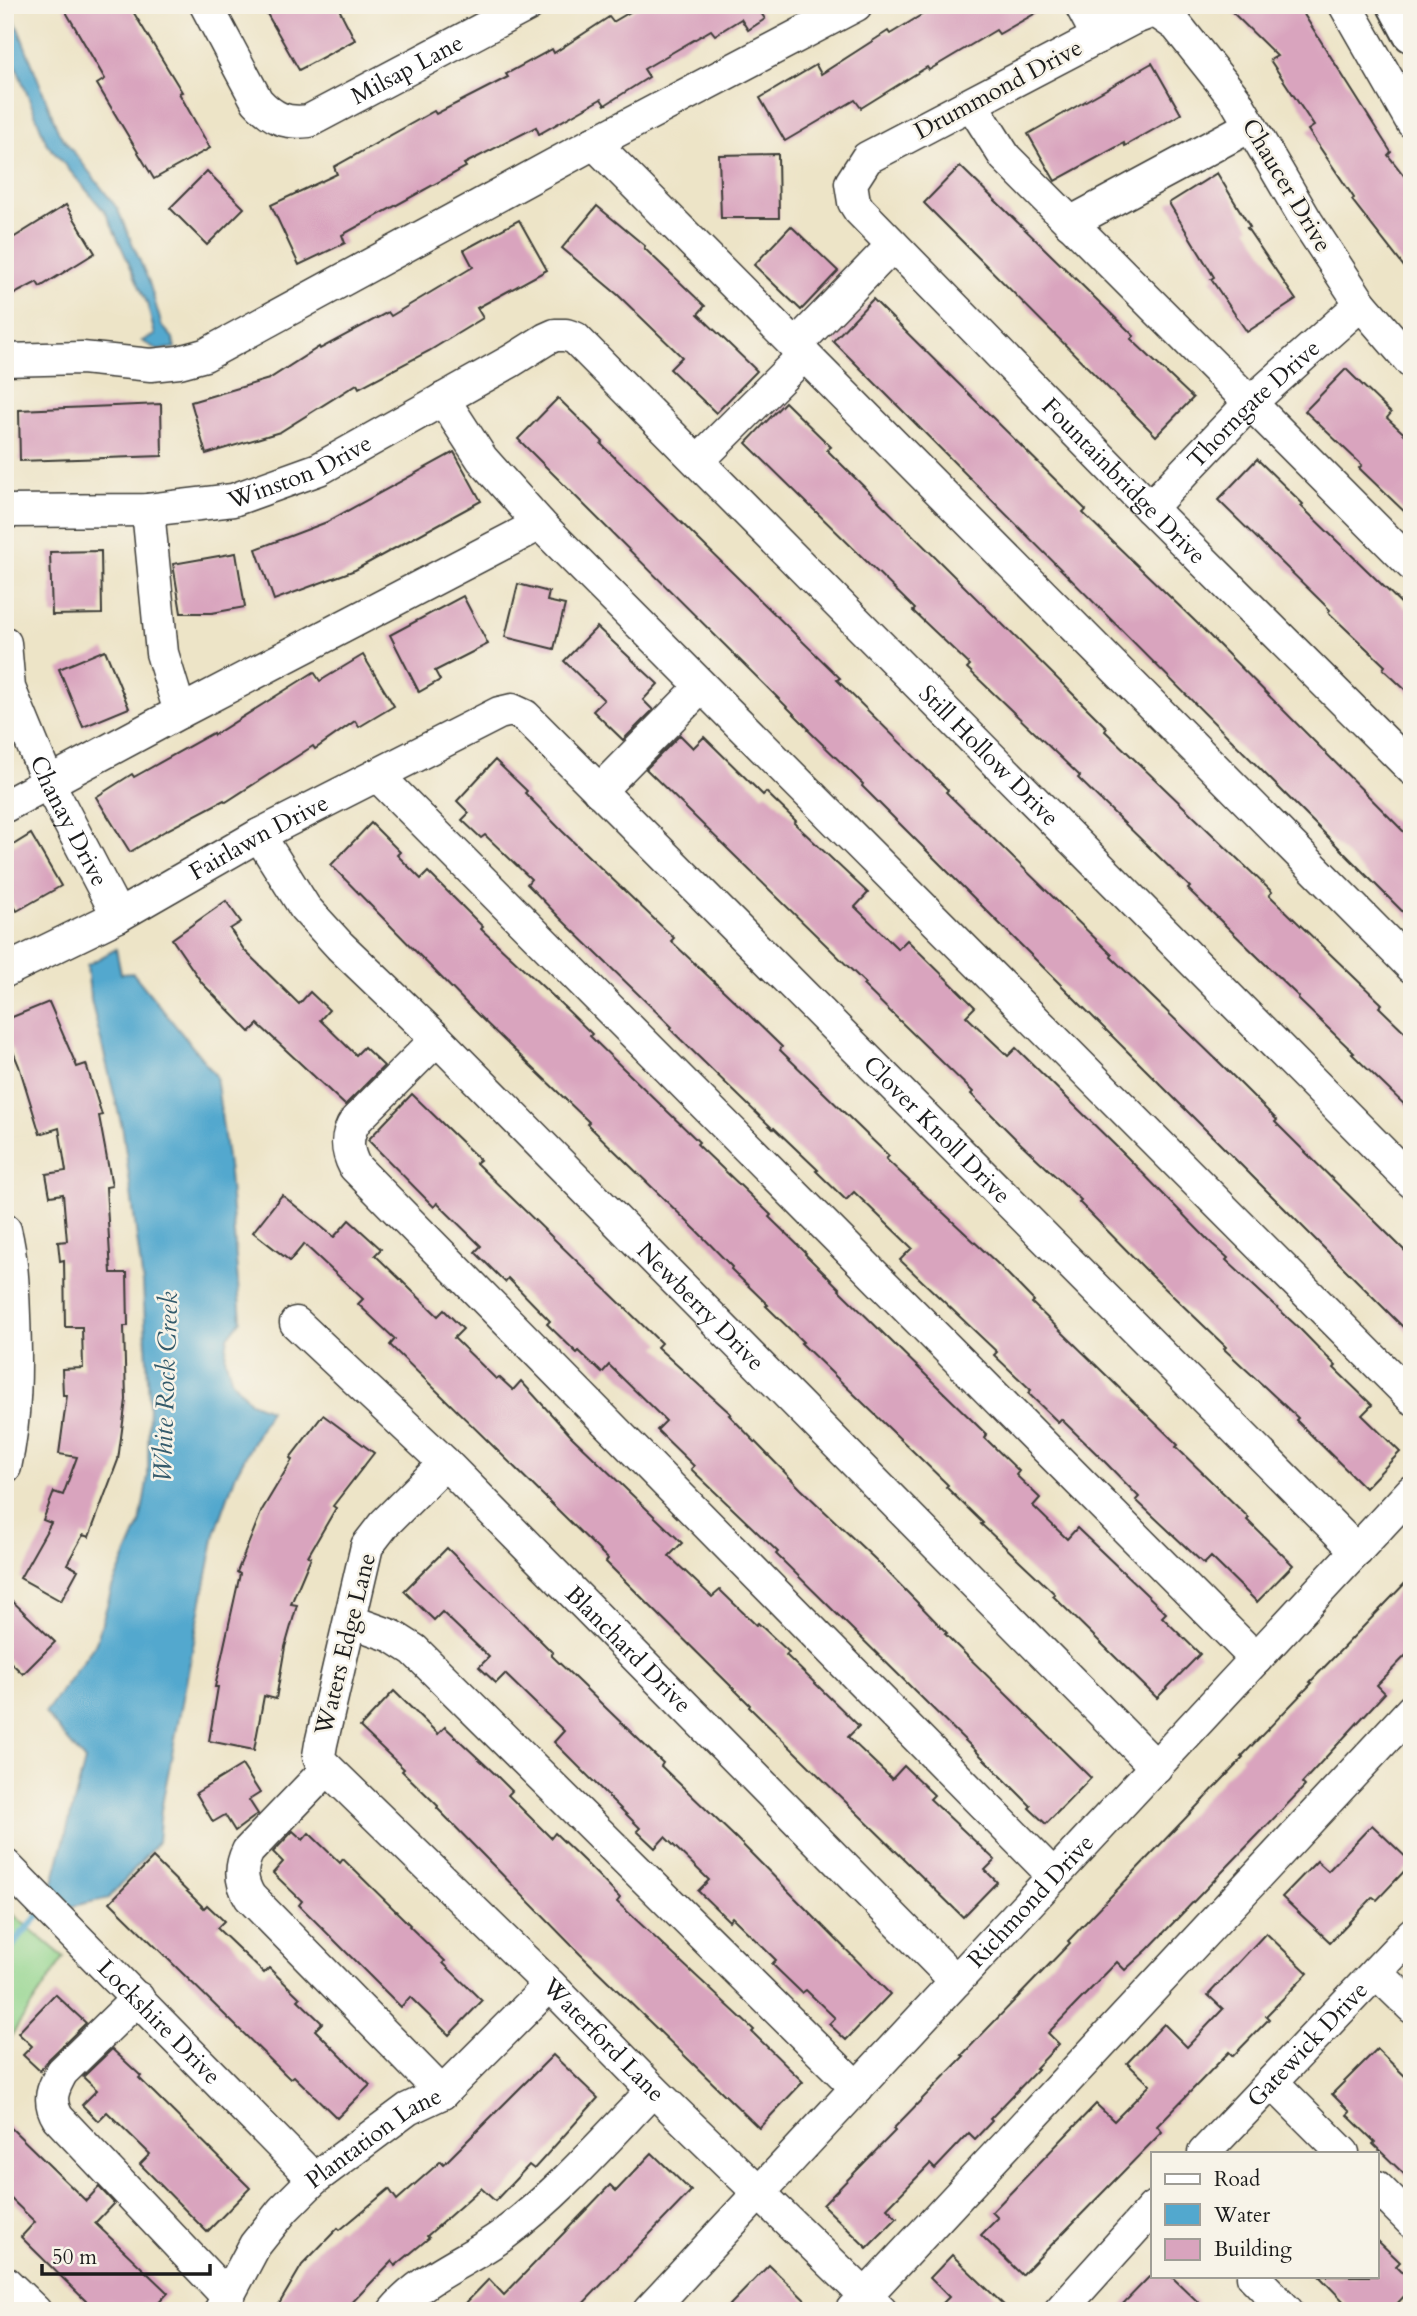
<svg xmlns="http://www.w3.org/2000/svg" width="1417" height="2316" font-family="Cardo,serif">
<rect width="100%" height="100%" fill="#f7f3e8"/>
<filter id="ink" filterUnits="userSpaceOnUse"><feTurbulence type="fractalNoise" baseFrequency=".0143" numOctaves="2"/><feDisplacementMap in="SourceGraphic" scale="14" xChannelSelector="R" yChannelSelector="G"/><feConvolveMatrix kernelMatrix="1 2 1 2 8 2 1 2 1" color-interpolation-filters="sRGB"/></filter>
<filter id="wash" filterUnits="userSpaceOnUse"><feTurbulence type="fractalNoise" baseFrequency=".00686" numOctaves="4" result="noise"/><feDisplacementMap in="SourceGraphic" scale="28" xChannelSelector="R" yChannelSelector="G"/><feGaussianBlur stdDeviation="1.57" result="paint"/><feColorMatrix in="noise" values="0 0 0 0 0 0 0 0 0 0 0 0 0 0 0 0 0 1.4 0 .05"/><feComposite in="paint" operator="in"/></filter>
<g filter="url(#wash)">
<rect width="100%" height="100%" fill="#ede4c7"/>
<polygon fill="#91d48c" stroke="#567854" stroke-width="2" points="5,1908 64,1957 5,2045"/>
<g fill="#52a8ce" stroke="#376275" stroke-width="2">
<polygon points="5,5 9,5 59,133 117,208 149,282 162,326 173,338 175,348 158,350 142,341 155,335 147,303 106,213 47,144 5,38"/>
<polygon points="116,949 121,974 133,973 216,1076 229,1173 241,1320 228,1337 225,1357 232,1381 250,1402 270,1410 236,1474 215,1534 161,1810 158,1842 109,1898 69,1907 52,1886 85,1761 45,1713 96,1643 112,1588 140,1524 148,1476 149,1399 143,1284 123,1131 90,996 87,965"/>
</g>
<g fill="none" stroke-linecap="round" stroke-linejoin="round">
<polyline stroke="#52a8ce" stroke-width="7" points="5,1957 18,1938 41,1913"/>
</g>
<g id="blocks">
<g fill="#d9a4be">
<polygon points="62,5 129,5 182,92 179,93 210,148 154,179 97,84 105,79"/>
<polygon points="262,5 337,5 355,40 299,70"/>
<polygon points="642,5 763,5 758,8 765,19 748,30 741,19 715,35 711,30 644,69 649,77 605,105 601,99 539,134 536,127 464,164 466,167 342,235 345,243 299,265 271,205 337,174 334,167 434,111 436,114 508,77 506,74 552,49 554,53 609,17 613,22"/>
<polygon points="938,5 1050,5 999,34 996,30 929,70 927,67 861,108 855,100 785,141 760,98 816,65 821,74 888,31 890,34"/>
<polygon points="1225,5 1298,5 1391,152 1388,155 1412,186 1412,277 1352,200 1354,198 1308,130 1314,126 1270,60 1277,56"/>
<polygon points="1152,63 1181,114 1125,146 1124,143 1055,181 1028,134"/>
<polygon points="778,154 779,218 721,218 719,155"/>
<polygon points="960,166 1134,336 1131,339 1193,398 1156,436 924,203"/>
<polygon points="207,171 244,208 207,245 170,208"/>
<polygon points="1217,173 1250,227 1247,228 1296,300 1247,332 1211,279 1214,277 1169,203"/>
<polygon points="66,205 95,253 40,287 37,282 5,299 5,243"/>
<polygon points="597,206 645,246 644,248 705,306 698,314 757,371 716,413 670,369 682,357 618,295 562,248"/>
<polygon points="519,220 547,270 477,308 483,318 429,351 359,388 357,384 280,432 206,454 191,402 269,379 319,347 320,349 388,312 391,316 473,267 464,250"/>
<polygon points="791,226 838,271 801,310 754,265"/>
<polygon points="873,299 1086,510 1083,513 1197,623 1412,840 1412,921 833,341"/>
<polygon points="1346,369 1391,413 1387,418 1412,441 1412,519 1359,468 1362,465 1305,411"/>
<polygon points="558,398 603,442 601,444 840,678 837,680 948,790 946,792 1112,955 1111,957 1222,1065 1277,1120 1275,1122 1412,1258 1412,1336 862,786 863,784 808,730 809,729 518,439"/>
<polygon points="785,402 831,447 827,450 1107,728 1105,731 1272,892 1269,895 1382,1004 1379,1007 1412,1039 1412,1112 1352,1054 1354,1053 1298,999 1299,997 1188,889 1190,887 1078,778 1080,776 967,668 970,665 913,611 915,609 746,443"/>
<polygon points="161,404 162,456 20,461 19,410"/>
<polygon points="454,452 481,501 355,570 274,600 256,549 327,522"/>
<polygon points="1257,459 1303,504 1301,506 1412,614 1412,696 1383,669 1385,666 1328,612 1330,610 1218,500"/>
<polygon points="101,551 102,614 52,615 50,552"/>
<polygon points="236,553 245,607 212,613 181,613 173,564"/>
<polygon points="518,584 549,592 547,601 565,605 554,649 505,637"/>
<polygon points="463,596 488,644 435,671 440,680 419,692 390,635"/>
<polygon points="597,627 658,684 643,700 653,710 623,740 593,711 604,700 564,661"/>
<polygon points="105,650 129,708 83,727 59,669"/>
<polygon points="363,655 394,706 359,727 355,721 315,749 313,746 226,802 224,800 165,831 130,852 96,797 132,774 134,777 213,733 214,735 314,672 320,681"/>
<polygon points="680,735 693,748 704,737 763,795 766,792 796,821 794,823 868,893 855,907 898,949 907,940 975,1007 966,1016 1008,1056 1016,1048 1125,1155 1209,1241 1228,1258 1226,1260 1301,1330 1336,1366 1334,1368 1372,1405 1362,1415 1400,1452 1365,1488 1296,1420 1298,1418 1224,1349 1226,1347 1151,1275 1079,1202 1081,1200 1017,1140 971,1094 973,1092 863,985 865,983 646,769"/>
<polygon points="495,760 527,791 525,793 562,831 674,938 671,941 745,1011 782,1047 780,1050 889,1156 886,1159 999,1265 1034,1301 1032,1303 1178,1445 1176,1447 1249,1518 1247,1520 1293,1565 1257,1602 1211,1557 1204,1564 1136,1500 1139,1497 1104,1461 1061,1419 1058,1422 1028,1393 1031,1390 994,1355 997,1352 900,1260 912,1248 854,1192 846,1200 816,1171 818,1170 774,1128 773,1129 670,1029 672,1027 562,920 527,884 531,879 485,835 481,838 462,820 469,813 457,801"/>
<polygon points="371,823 400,852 397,855 421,879 428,872 483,927 481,929 556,999 592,1034 590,1036 699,1142 697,1144 771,1215 769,1217 806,1253 805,1254 840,1289 839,1290 987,1435 985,1438 1019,1471 1016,1475 1040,1498 1033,1506 1067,1539 1077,1528 1166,1613 1162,1617 1200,1654 1157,1698 1053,1596 1055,1594 981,1524 983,1523 946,1487 948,1485 801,1343 803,1342 766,1306 768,1305 731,1269 732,1267 697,1231 587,1124 589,1122 479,1016 331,865"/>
<polygon points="31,834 61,886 17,911 5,890 5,850"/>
<polygon points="226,901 241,922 230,929 245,951 299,1004 310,992 329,1010 320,1020 356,1055 364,1047 384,1066 345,1105 258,1024 250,1032 202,983 172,939"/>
<polygon points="49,1002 77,1067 86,1064 102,1115 99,1116 112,1186 106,1187 111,1273 127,1273 128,1326 124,1326 126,1400 118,1460 89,1537 83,1535 67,1564 78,1570 61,1601 20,1578 51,1523 43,1520 54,1492 63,1495 77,1457 59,1454 67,1395 63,1395 62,1369 83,1368 82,1327 65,1327 64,1260 60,1261 58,1242 67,1241 63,1194 50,1196 46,1174 66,1171 59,1128 40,1134 19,1066 5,1032 5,1020"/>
<polygon points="412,1094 480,1160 476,1163 661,1343 657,1347 731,1414 729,1415 801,1489 875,1559 947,1633 945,1634 1091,1778 1046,1824 1029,1808 1031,1806 981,1756 776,1554 778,1552 691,1469 694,1466 657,1430 666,1421 609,1365 602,1373 579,1351 577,1353 547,1324 550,1321 508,1278 505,1282 475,1252 481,1246 437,1203 434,1207 368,1140"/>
<polygon points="282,1195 334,1237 349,1220 381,1249 375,1255 438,1316 444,1310 463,1329 454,1338 496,1379 499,1377 513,1390 521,1381 571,1436 682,1543 669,1556 712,1597 720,1590 756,1625 758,1623 789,1652 786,1655 859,1726 848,1737 892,1779 904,1766 934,1795 930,1799 995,1860 985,1870 997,1882 963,1917 749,1707 750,1705 606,1562 608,1559 390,1345 395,1339 358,1304 363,1299 304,1244 290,1261 253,1232"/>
<polygon points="323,1415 374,1453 333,1506 336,1508 308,1556 311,1557 291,1604 297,1605 285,1647 276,1699 264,1696 254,1750 209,1741 218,1687 215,1687 240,1574 237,1572 262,1510 292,1460 290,1458"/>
<polygon points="447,1548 553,1653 551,1655 663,1763 661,1766 737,1839 890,1994 846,2040 829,2024 835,2018 806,1990 802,1993 772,1964 776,1960 732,1917 729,1921 698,1891 709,1880 665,1837 655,1848 637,1831 640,1828 554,1742 564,1731 505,1674 496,1683 479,1667 489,1657 442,1612 434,1620 404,1591"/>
<polygon points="1412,1576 1412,1649 1377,1685 1385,1693 1302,1783 1305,1786 1148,1949 1125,1970 1117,1962 1048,2033 1059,2044 1036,2068 1038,2069 990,2119 992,2121 975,2139 969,2133 935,2169 930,2164 887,2208 897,2218 867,2248 823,2205 895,2131 893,2129 964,2056 962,2055 1070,1943 1068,1941 1243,1758 1241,1757 1312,1683 1310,1682"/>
<polygon points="5,1594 55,1642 23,1674 5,1657"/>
<polygon points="394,1691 438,1734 445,1727 496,1775 512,1791 508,1795 551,1838 555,1833 585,1862 620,1898 617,1902 754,2030 752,2032 803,2082 759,2128 580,1954 437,1808 438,1806 402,1771 404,1769 360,1727"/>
<polygon points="242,1765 260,1793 249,1800 258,1814 235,1831 225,1815 213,1822 196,1793"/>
<polygon points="1372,1825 1412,1863 1377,1900 1373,1897 1330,1942 1282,1897 1317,1861 1328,1871"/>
<polygon points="293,1831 303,1840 309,1833 340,1863 343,1859 410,1925 409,1926 445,1961 443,1963 482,2001 449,2035 410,1997 401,2007 299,1905 302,1901 273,1873 283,1862 273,1852"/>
<polygon points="153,1858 204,1908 207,1905 224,1921 217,1928 264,1973 269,1968 300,1998 298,2000 322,2023 315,2030 370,2085 337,2118 294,2076 290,2079 110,1902"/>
<polygon points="1266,1933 1308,1973 1266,2016 1269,2019 1233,2056 1229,2052 1157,2126 1162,2132 1022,2275 981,2235 998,2218 992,2212 1096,2104 1114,2121 1150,2085 1127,2063 1164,2024 1187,2047 1223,2009 1208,1995"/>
<polygon points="55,1994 86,2023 49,2059 40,2071 23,2055 32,2046 18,2033"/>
<polygon points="112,2049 141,2076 139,2078 250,2188 207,2232 140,2164 150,2154 107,2112 98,2121 82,2105 97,2090 83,2077"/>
<polygon points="1377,2049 1412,2083 1412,2182 1373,2144 1375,2142 1347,2115 1350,2112 1332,2094"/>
<polygon points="553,2055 598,2098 534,2169 529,2165 495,2201 481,2188 427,2236 429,2238 395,2266 392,2261 344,2311 275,2311 302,2265 338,2228 340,2230 389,2189 397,2200 441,2161 444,2164"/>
<polygon points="5,2122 86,2201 99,2187 114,2203 95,2223 168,2293 151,2311 96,2311 21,2237 35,2222 5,2193"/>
<polygon points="652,2153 691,2191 576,2311 458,2311 489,2279 504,2295 610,2185 616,2191"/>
<polygon points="1377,2240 1400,2262 1396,2266 1412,2282 1412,2288 1390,2311 1353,2311 1319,2276 1377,2276"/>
<polygon points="952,2255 1010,2311 935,2311 949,2297 930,2278"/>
<polygon points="769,2265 816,2311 724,2311"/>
<polygon points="1150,2276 1171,2276 1198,2302 1190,2311 1116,2311"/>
</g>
</g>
</g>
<g filter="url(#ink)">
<use href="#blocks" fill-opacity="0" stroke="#3b3a36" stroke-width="2"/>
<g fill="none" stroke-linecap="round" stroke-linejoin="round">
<defs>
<g id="minor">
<path id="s1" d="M206,5L257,101C273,118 285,124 309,121L528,5"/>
<polyline points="1081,5 1098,37"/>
<polyline points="1345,5 1412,122"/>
<polyline points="972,105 1005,157 1412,565"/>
<polyline points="594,143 1412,967"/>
<polyline points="1070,223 1250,126"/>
<polyline points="795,346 893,245"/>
<polyline points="5,360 82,358 151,365 179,362 205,355 594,143 856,5"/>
<path id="s2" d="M1412,363L1361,304L1307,222L1235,99L1177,26L1157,12L1148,13L1132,19L867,158L851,183L854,202L859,210L1150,508L1412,769"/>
<polyline points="443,399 482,459 540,524 1412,1398"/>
<polyline points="698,461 804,355"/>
<path id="s3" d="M1150,508L1250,403L1361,304"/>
<polyline points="148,510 162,653 180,712"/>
<path id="s4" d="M5,511L148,510L233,500L319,469L511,361L546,339L555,335H566L575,338L1412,1182"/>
<path id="s5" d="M5,643L9,688L48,782L118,916"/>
<polyline points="377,775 1256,1659"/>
<polyline points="599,791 701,687"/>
<polyline points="5,806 180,712 540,524"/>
<path id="s6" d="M259,835L305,908L340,946L437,1039L1156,1767"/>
<path id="s7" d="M5,971L118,916L259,835L499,713L512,710L525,716L1357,1551"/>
<path d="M437,1039L356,1120C345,1136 346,1150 355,1167L1054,1876"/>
<path d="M5,1230C12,1258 13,1288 14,1316C16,1367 16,1417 5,1467"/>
<path id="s8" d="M296,1323L445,1463L956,1981"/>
<path id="s9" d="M445,1463L384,1524L367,1546L321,1744L319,1756L322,1763L550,1985L653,2090L881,2311"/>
<polyline points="350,1621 392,1636 414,1650 857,2088"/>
<path d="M327,1769L248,1851C240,1867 240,1881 250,1897L442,2093"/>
<path id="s10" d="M5,1865L314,2179"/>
<polyline points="1376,1972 1412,2007"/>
<path d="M138,1998L62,2072C53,2088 47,2100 58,2118L227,2296"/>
<polyline points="1272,2082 1343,2153"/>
<path id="s11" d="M1204,2153L1412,1934"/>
<polyline points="1377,2187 1412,2222"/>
<polyline points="1253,2276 1287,2311"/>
<polyline points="5,2282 35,2311"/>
<polyline points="852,2310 1412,1710"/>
<path id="s12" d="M220,2311L255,2245L283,2210L314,2179L408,2109L442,2093L550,1985"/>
<path d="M394,2311C423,2276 468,2261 503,2235C559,2193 605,2140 653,2090"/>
<path id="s13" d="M649,2311L1412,1491"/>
<polyline points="1060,2311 1153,2208"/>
</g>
<polyline id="major" points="1397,5 1412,33"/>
</defs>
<use href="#minor" stroke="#3b3a36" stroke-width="35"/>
<use href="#major" stroke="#3b3a36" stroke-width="42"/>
<use href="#minor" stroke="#fff" stroke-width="32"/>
<use href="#major" stroke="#fff" stroke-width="38"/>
</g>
</g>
<g text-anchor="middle" stroke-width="5" stroke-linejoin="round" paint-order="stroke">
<g font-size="24" fill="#1c1c1c" stroke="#f7f3e8">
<text dy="8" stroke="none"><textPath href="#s1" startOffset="278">Milsap Lane</textPath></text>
<text transform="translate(998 89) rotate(-28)" y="8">Drummond Drive</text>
<text transform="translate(1287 185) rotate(59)" y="8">Chaucer Drive</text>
<text dy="8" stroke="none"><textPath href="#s3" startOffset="147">Thorngate Drive</textPath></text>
<text dy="8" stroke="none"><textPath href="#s4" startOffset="301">Winston Drive</textPath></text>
<text dy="8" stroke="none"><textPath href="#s2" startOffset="1199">Fountainbridge Drive</textPath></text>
<text dy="8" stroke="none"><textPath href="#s4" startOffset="1200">Still Hollow Drive</textPath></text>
<text dy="8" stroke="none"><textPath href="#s5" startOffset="191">Chanay Drive</textPath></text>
<text dy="8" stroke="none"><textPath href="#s7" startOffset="287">Fairlawn Drive</textPath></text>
<text dy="8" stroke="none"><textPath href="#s7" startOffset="1169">Clover Knoll Drive</textPath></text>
<text dy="8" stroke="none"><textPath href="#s6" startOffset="648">Newberry Drive</textPath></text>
<text transform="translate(345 1644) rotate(-76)" y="8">Waters Edge Lane</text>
<text dy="8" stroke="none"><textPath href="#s8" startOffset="466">Blanchard Drive</textPath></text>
<text dy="8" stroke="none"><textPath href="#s13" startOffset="560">Richmond Drive</textPath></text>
<text dy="8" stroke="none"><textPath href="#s10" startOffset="220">Lockshire Drive</textPath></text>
<text dy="8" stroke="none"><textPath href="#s9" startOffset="732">Waterford Lane</textPath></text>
<text dy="8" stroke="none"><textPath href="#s11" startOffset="150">Gatewick Drive</textPath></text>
<text dy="8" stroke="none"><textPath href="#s12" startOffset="236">Plantation Lane</textPath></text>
</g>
<g font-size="26" font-style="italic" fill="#345b6c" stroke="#f7f3e8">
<text transform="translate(165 1387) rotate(-88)" y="9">White Rock Creek</text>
</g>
</g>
<rect width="1417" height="2316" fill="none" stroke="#f7f3e8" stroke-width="28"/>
<rect x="1151" y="2152" width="228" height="126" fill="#f7f3e8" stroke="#9f9d96" stroke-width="2"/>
<rect x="1165" y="2174" width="35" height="10" fill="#ffffff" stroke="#9f9d96" stroke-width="2"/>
<text x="1214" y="2186" font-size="21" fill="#1c1c1c">Road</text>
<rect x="1165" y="2204" width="35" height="21" fill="#52a8ce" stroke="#9f9d96" stroke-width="2"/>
<text x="1214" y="2222" font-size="21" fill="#1c1c1c">Water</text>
<rect x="1165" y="2239" width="35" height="21" fill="#d9a4be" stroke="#9f9d96" stroke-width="2"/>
<text x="1214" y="2256" font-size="21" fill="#1c1c1c">Building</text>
<path d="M42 2264v10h168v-10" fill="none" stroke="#1c1c1c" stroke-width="3.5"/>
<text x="52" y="2264" font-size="21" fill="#1c1c1c" stroke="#f7f3e8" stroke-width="5" paint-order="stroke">50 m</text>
</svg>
